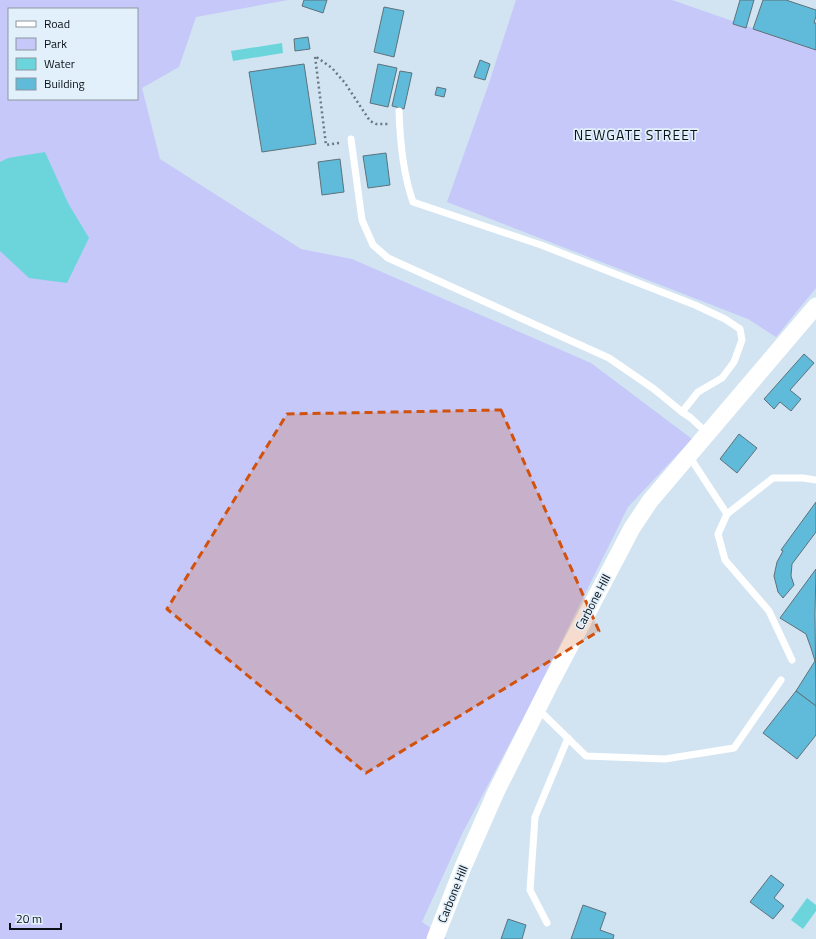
<svg xmlns="http://www.w3.org/2000/svg" width="816" height="939" font-family="'Titillium Web',sans-serif">
<rect width="100%" height="100%" fill="#d2e4f2"/>
<g fill="#c5c8f8" fill-rule="evenodd">
<path d="M0,0H288L196,17L179,67L142,88L160,159L301,249L352,259L591,363L692,439L628,507L530,705L462,834L422,922L447,939H0ZM9,9H137V99H9Z"/>
<polygon points="516,0 672,0 816,50 816,288 776,337 748,319 447,202 488,86"/>
</g>
<g fill="#6cd5dc">
<polygon points="282,43 283,53 233,61 231,51"/>
<polygon points="45,152 68,203 89,238 67,283 29,278 0,251 0,162 8,158"/>
<polygon points="807,898 816,905 816,911 803,929 791,920"/>
</g>
<g fill="#5fbbd9" stroke="#5d727a">
<polygon points="304,0 327,0 323,13 302,6"/>
<polygon points="740,0 754,0 746,28 733,24"/>
<polygon points="763,0 786,0 816,10 816,16 814,23 816,23 816,50 753,29"/>
<polygon points="384,7 404,11 394,57 374,52"/>
<polygon points="308,37 310,49 295,51 294,39"/>
<polygon points="480,60 490,64 485,80 474,77"/>
<polygon points="304,64 316,144 262,152 249,72"/>
<polygon points="378,64 397,68 388,107 370,103"/>
<polygon points="400,71 412,73 404,109 392,106"/>
<polygon points="437,87 446,89 444,97 435,95"/>
<polygon points="386,153 390,185 368,188 363,156"/>
<polygon points="340,159 344,192 322,195 318,162"/>
<polygon points="804,354 814,363 790,390 801,399 791,411 780,402 774,409 764,399"/>
<polygon points="739,434 757,448 737,473 720,459"/>
<polygon points="816,502 816,532 792,564 791,576 794,585 783,598 778,592 774,576 777,562 783,551 781,550"/>
<polygon points="816,569 815,613 816,706 796,691 815,661 811,648 806,634 780,618"/>
<polygon points="796,691 816,706 816,735 797,759 763,733"/>
<polygon points="771,875 784,885 774,898 784,906 773,919 750,902"/>
<polygon points="583,905 606,913 600,930 614,935 613,939 571,939"/>
<polygon points="508,919 526,925 522,939 501,939"/>
</g>
<g fill="none" stroke-linecap="round" stroke-linejoin="round">
<polyline stroke="#6b7780" stroke-width="2.5" stroke-dasharray="2 3" stroke-linecap="butt" points="339,143 326,145 315,56 332,68 345,83 370,121 376,124 389,124"/>
<g stroke="#fff" stroke-width="7">
<path d="M399,111C400,141 403,174 413,202L541,245L695,305L725,319L740,329L742,340L734,362L722,378L698,392L682,412L691,418L708,434"/>
<polyline points="351,139 362,220 373,245 388,258 609,358 654,389 682,412"/>
<polyline points="689,456 727,514"/>
<polyline points="792,660 769,611 725,560 718,534 727,514 773,478 803,478 816,480"/>
<polyline points="538,709 586,756 665,759 734,748 781,680"/>
<polyline points="547,923 530,890 535,817 568,738"/>
</g>
<polyline stroke="#fff" stroke-width="17" points="435,939 463,867 496,792 550,684 632,528 650,501 816,306"/>
</g>
<path fill="#d2520d" fill-opacity="0.2" stroke="#d2520d" stroke-width="3" stroke-dasharray="8 5" stroke-linejoin="round" d="M501,410L599,631L366,773L167,609L287,414Z"/>
<g text-anchor="middle" stroke-width="3.5" stroke-linejoin="round" paint-order="stroke">
<g font-size="12" fill="#0b1116" stroke="#e2f0fc">
<text transform="translate(593 602) rotate(-62)" y="4">Carbone Hill</text>
<text transform="translate(453 894) rotate(-68)" y="4">Carbone Hill</text>
</g>
<g font-size="14" letter-spacing="1" fill="#0b1116" stroke="#e2f0fc">
<text x="636" y="140">NEWGATE STREET</text>
</g>
</g>
<rect x="8" y="8" width="130" height="92" fill="#e2f0fc" stroke="#8c97a0"/>
<rect x="16" y="21" width="20" height="6" fill="#ffffff" stroke="#8c97a0"/>
<text x="44" y="28" font-size="12" fill="#0b1116">Road</text>
<rect x="16" y="38" width="20" height="12" fill="#c5c8f8" stroke="#8c97a0"/>
<text x="44" y="48" font-size="12" fill="#0b1116">Park</text>
<rect x="16" y="58" width="20" height="12" fill="#6cd5dc" stroke="#8c97a0"/>
<text x="44" y="68" font-size="12" fill="#0b1116">Water</text>
<rect x="16" y="78" width="20" height="12" fill="#5fbbd9" stroke="#8c97a0"/>
<text x="44" y="88" font-size="12" fill="#0b1116">Building</text>
<path d="M10 923v6h51v-6" fill="none" stroke="#0b1116" stroke-width="2"/>
<text x="16" y="923" font-size="12" fill="#0b1116" stroke="#e2f0fc" stroke-width="3" paint-order="stroke">20 m</text>
</svg>
